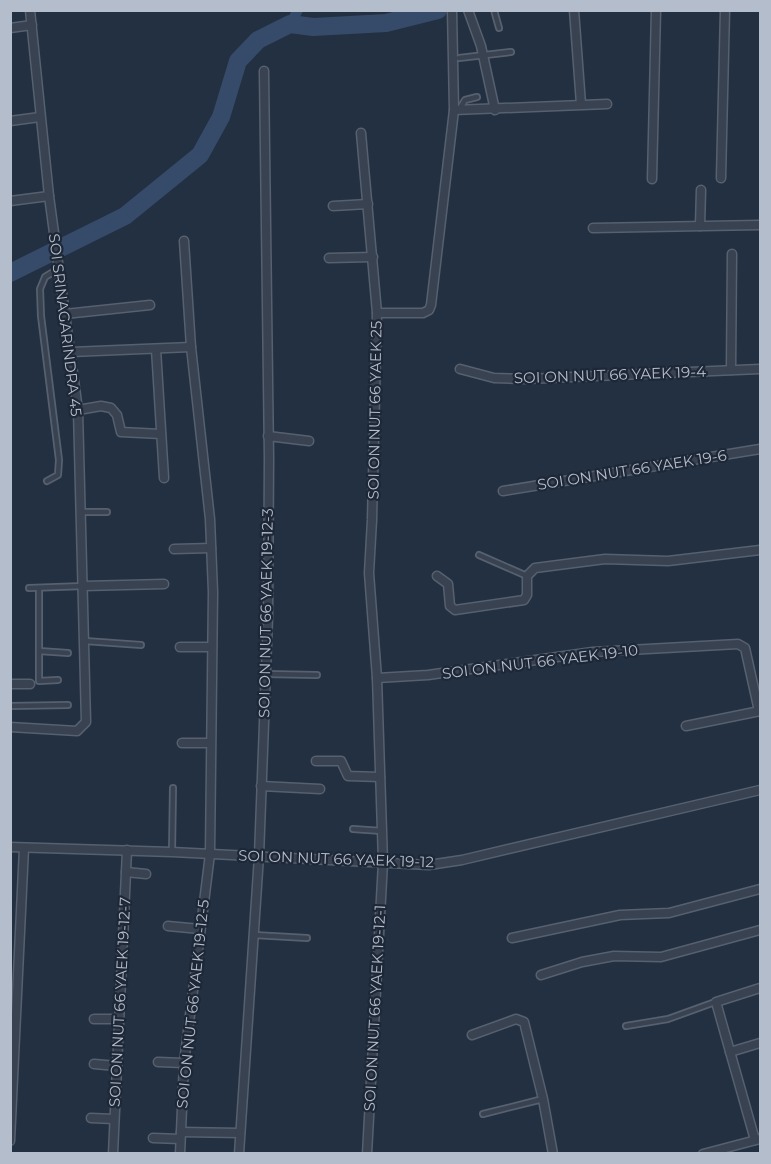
<svg xmlns="http://www.w3.org/2000/svg" width="771" height="1164" font-family="Montserrat,sans-serif">
<rect width="100%" height="100%" fill="#233041"/>
<g fill="none" stroke-linecap="round" stroke-linejoin="round">
<polyline stroke="#364b69" stroke-width="10" points="290,24 298,10"/>
<polyline stroke="#364b69" stroke-width="18" points="10,273 125,216 200,155 221,117 238,61 258,40 290,24 313,27 386,23 438,10"/>
<defs>
<g id="service">
<polyline points="494,10 499,28"/>
<polyline points="459,58 511,52"/>
<polyline points="459,110 465,100 477,97"/>
<polyline points="47,481 58,475 59,460 41,316 40,289 45,277 58,269"/>
<polyline points="81,512 107,512"/>
<polyline points="479,555 527,576"/>
<polyline points="29,588 84,586"/>
<polyline points="39,588 39,681 58,680"/>
<polyline points="85,641 141,645"/>
<polyline points="39,651 68,653"/>
<polyline points="265,674 317,675"/>
<polyline points="10,706 68,705"/>
<polyline points="353,829 382,831"/>
<polyline points="172,852 173,788"/>
<polyline points="254,935 307,938"/>
<polyline points="626,1026 668,1019 715,1002"/>
<polyline points="483,1114 543,1099"/>
</g>
<g id="minor">
<polyline points="468,10 481,46 495,110"/>
<polyline points="574,10 581,104"/>
<polyline points="10,28 32,25"/>
<polyline points="454,110 607,104"/>
<polyline points="10,121 40,117"/>
<polyline points="361,133 377,313"/>
<polyline points="721,178 725,10"/>
<polyline points="652,179 656,10"/>
<polyline points="10,201 49,196"/>
<polyline points="333,206 368,204"/>
<polyline points="700,226 701,190"/>
<polyline points="593,228 760,225"/>
<polyline points="329,258 373,257"/>
<polyline points="65,314 150,305"/>
<polyline points="156,349 164,478"/>
<polyline points="71,352 191,347"/>
<polyline points="460,369 494,378 526,379 760,369"/>
<polyline points="731,370 732,254"/>
<polyline points="78,410 101,406 111,408 117,415 121,432 161,434"/>
<polyline points="268,436 309,441"/>
<polyline points="503,491 760,449"/>
<polyline points="174,549 211,548"/>
<polyline points="437,576 448,584 450,606 455,610 524,600 527,595 527,576 535,568 605,559 668,561 760,550"/>
<polyline points="84,586 164,584"/>
<polyline points="180,647 211,647"/>
<polyline points="377,678 428,675 593,652 738,644 745,648 759,711"/>
<polyline points="10,684 30,684"/>
<polyline points="686,726 760,711"/>
<polyline points="10,727 77,731 86,722 78,410 49,196 30,10"/>
<polyline points="182,743 210,743"/>
<polyline points="316,761 341,761 348,776 380,777"/>
<polyline points="261,786 320,789"/>
<polyline points="10,847 172,852 429,865 462,860 760,790"/>
<polyline points="126,872 146,874"/>
<polyline points="168,926 200,929"/>
<polyline points="512,938 620,915 669,913 760,889"/>
<polyline points="541,975 582,962 614,956 661,957 760,930"/>
<polyline points="94,1019 119,1019"/>
<polyline points="472,1035 516,1019 524,1022 543,1099 553,1154"/>
<polyline points="730,1052 760,1043"/>
<polyline points="158,1062 184,1063"/>
<polyline points="94,1064 117,1066"/>
<polyline points="91,1118 114,1119"/>
<polyline points="181,1132 240,1133"/>
<polyline points="153,1138 180,1139"/>
<polyline points="755,1140 716,1002 760,988"/>
<polyline points="10,1141 24,848"/>
<polyline points="113,1154 127,850"/>
<polyline points="180,1154 184,1063 210,854 213,592 210,519 191,347 184,241"/>
<polyline points="239,1154 259,856 268,617 269,458 264,71"/>
<polyline points="367,1154 383,862 377,678 369,573 372,520 377,313 423,313 429,310 431,305 454,110 452,10"/>
<polyline points="703,1154 760,1139"/>
</g>
</defs>
<use href="#service" stroke="#56606e" stroke-width="8"/>
<use href="#minor" stroke="#56606e" stroke-width="11"/>
<use href="#service" stroke="#384251" stroke-width="4.5"/>
<use href="#minor" stroke="#384251" stroke-width="8"/>
</g>
<g text-anchor="middle" stroke-width="4.5" stroke-linejoin="round" paint-order="stroke">
<g font-size="15" fill="#b4bdcb" stroke="#1d2736">
<text transform="translate(65 325) rotate(83)" y="5">SOI SRINAGARINDRA 45</text>
<text transform="translate(610 375) rotate(-2)" y="5">SOI ON NUT 66 YAEK 19-4</text>
<text transform="translate(375 410) rotate(-89)" y="5">SOI ON NUT 66 YAEK 25</text>
<text transform="translate(632 470) rotate(-9)" y="5">SOI ON NUT 66 YAEK 19-6</text>
<text transform="translate(266 613) rotate(-89)" y="5">SOI ON NUT 66 YAEK 19-12-3</text>
<text transform="translate(540 662) rotate(-7)" y="5">SOI ON NUT 66 YAEK 19-10</text>
<text transform="translate(336 859) rotate(2)" y="5">SOI ON NUT 66 YAEK 19-12</text>
<text transform="translate(120 1002) rotate(-87)" y="5">SOI ON NUT 66 YAEK 19-12-7</text>
<text transform="translate(193 1004) rotate(-84)" y="5">SOI ON NUT 66 YAEK 19-12-5</text>
<text transform="translate(375 1008) rotate(-87)" y="5">SOI ON NUT 66 YAEK 19-12-1</text>
</g>
</g>
<rect width="771" height="1164" fill="none" stroke="#b4bdcb" stroke-width="24"/>
</svg>
